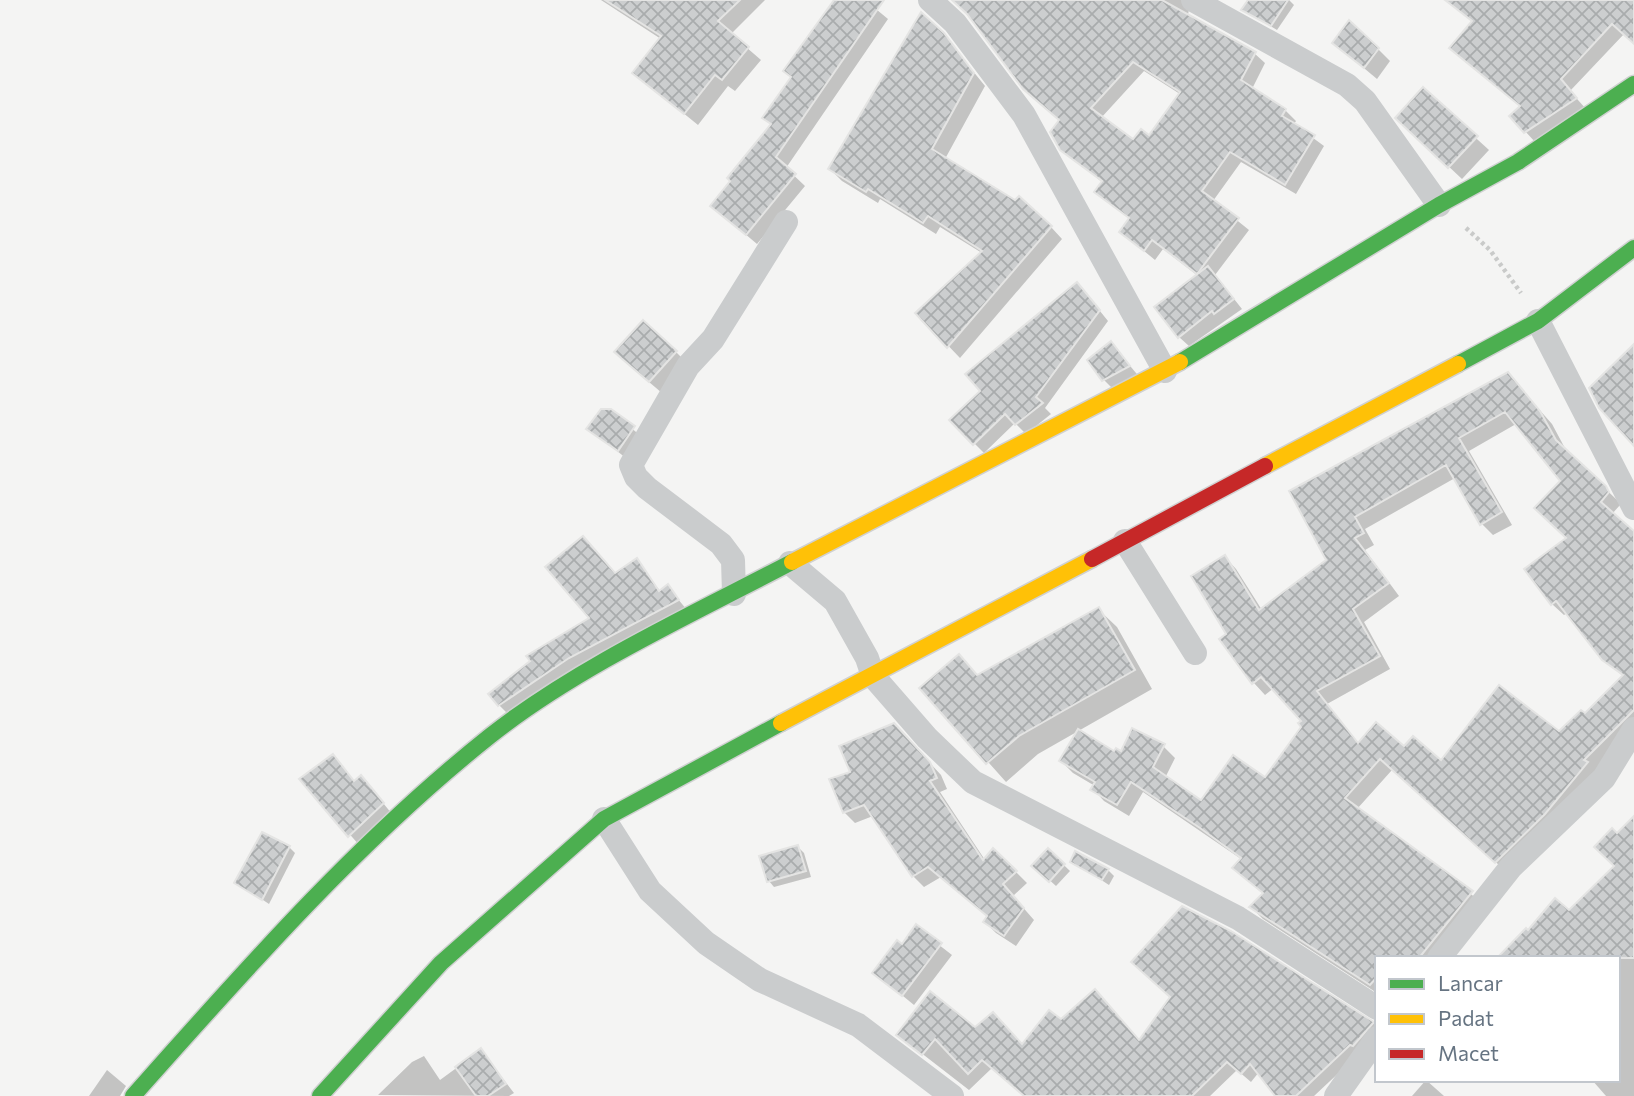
<svg xmlns="http://www.w3.org/2000/svg" width="1634" height="1096" font-family="Commissioner,sans-serif">
<defs>
<pattern id="building-cross-hatch" width="8" height="8" patternUnits="userSpaceOnUse" patternTransform="scale(1.75)"><rect width="8" height="8" fill="#cccecf"/><path d="M0 0l8 8M0 8l8-8" fill="none" stroke="#a9acad"/></pattern>
</defs>
<rect width="100%" height="100%" fill="#f4f4f3"/>
<g fill="#0003" fill-rule="evenodd">
<polygon points="601,0 765,0 731,34 761,60 735,91 728,86 698,125 634,73 661,39"/>
<polygon points="836,0 865,0 888,19 786,168 805,186 757,244 712,206 772,126 765,118 792,78"/>
<path d="M954,0H1195L1190,3L1188,15L1254,53L1265,63L1252,89L1285,110L1296,121L1294,124L1324,146L1296,194L1241,162L1213,201L1249,230L1215,275L1242,309L1189,346L1179,337L1198,276L1163,249L1155,260L1121,232L1130,219L1097,191L1103,183L1062,149L1061,120ZM1144,71L1180,94L1150,138L1133,142L1101,118Z"/>
<polygon points="1250,0 1289,0 1294,5 1277,30 1243,9"/>
<polygon points="1634,0 1634,43 1624,34 1570,91 1586,109 1536,143 1511,116 1522,107 1473,22 1449,1"/>
<polygon points="943,34 985,86 945,159 1051,227 1062,239 960,358 917,313 982,253 940,227 936,234 880,199 878,203 842,181 830,169"/>
<polygon points="1334,43 1378,49 1390,61 1377,79"/>
<polygon points="1423,90 1489,150 1462,179 1410,130"/>
<polygon points="1087,295 1108,321 1045,408 1051,414 1026,434 1015,423 984,453 951,420"/>
<polygon points="1111,343 1141,379 1116,392 1103,379"/>
<polygon points="676,352 688,364 662,393 629,365"/>
<path d="M1508,374L1552,424L1567,452L1617,500L1620,505L1612,514L1634,533V733L1508,873L1392,770L1357,809L1484,904L1438,958H1377V993L1263,919L1251,907L1264,894L1234,868L1241,859L1143,792L1129,816L1104,801L1093,789L1095,786L1073,773L1061,761L1163,746L1175,758L1165,778L1201,803L1266,779L1303,727V722L1274,688L1265,695L1254,683L1222,640L1229,634L1225,557L1236,569L1262,610L1329,561L1291,492ZM1516,424L1562,481L1568,538L1552,604L1564,615L1567,613L1604,660L1624,677L1585,716L1559,733L1441,763L1404,748L1359,744L1327,704L1390,669L1364,622L1399,596L1365,550L1374,545L1365,529L1455,478L1482,524L1493,535L1512,525L1469,451Z"/>
<polygon points="610,411 646,440 631,462 589,429"/>
<polygon points="636,561 661,592 668,587 687,610 509,715 499,705 592,618 616,575"/>
<polygon points="1098,609 1117,627 1152,689 1038,754 1006,782 922,688 959,656 979,676"/>
<polygon points="905,736 941,775 947,789 940,792 985,860 1016,872 1027,883 1013,896 1034,920 1016,946 996,933 985,922 989,917 941,877 924,887 913,876 873,816 855,823 844,812 852,773"/>
<polygon points="333,756 355,782 370,787 392,814 360,846 302,780"/>
<polygon points="1634,818 1634,1096 1606,1096 1592,1080 1618,1080 1618,958 1528,932 1570,912 1616,867 1617,835"/>
<polygon points="289,847 295,853 269,904 236,882"/>
<polygon points="798,847 804,853 811,877 774,887 769,881"/>
<polygon points="1048,850 1070,871 1056,886 1034,866"/>
<polygon points="1072,861 1108,870 1114,876 1109,885"/>
<polygon points="916,927 952,955 914,1005 875,973 902,947"/>
<polygon points="1061,1021 1140,1042 1373,1023 1377,1028 1360,1053 1314,1096 1278,1096 1259,1072 1251,1082 1237,1070 1210,1096 1025,1096 992,1068 969,1090 898,1035 975,1030 1023,1046"/>
<polygon points="481,1050 514,1093 509,1096 378,1095 412,1062 424,1056 440,1080"/>
<polygon points="107,1070 126,1086 120,1096 89,1096"/>
<polygon points="1426,1080 1444,1096 1412,1096"/>
</g>
<g fill="url(#building-cross-hatch)" stroke="#e4e4e3" stroke-width="2" fill-rule="evenodd">
<polygon points="605,0 740,0 718,21 749,47 722,80 715,75 684,114 632,73 661,36"/>
<polygon points="834,0 884,0 776,157 796,174 746,235 710,206 730,181 727,178 771,124 762,118 791,77 783,71"/>
<path d="M952,0H1162L1256,52L1241,80L1286,109L1282,116L1315,135L1285,185L1230,152L1202,191L1239,218L1197,274L1152,240L1144,251L1119,232L1129,218L1094,192L1102,181L1060,150L1050,132L1059,120L1023,89L967,14ZM1133,62L1180,92L1149,135L1141,129L1133,139L1091,108Z"/>
<polygon points="1248,0 1288,0 1271,26 1241,10"/>
<polygon points="1445,0 1634,0 1634,44 1612,24 1561,79 1577,98 1524,133 1509,116 1520,106 1449,48 1472,21"/>
<polygon points="921,12 944,33 974,73 932,149 1015,200 1019,196 1052,226 947,348 915,313 982,251 928,216 923,223 868,189 866,192 828,169"/>
<polygon points="1349,20 1379,48 1364,68 1332,43"/>
<polygon points="1423,87 1478,136 1448,168 1395,118"/>
<polygon points="1208,266 1234,299 1214,314 1212,311 1178,338 1154,307"/>
<polygon points="1077,282 1100,310 1036,397 1043,403 1015,425 1005,414 973,445 949,420 980,391 965,374"/>
<polygon points="643,320 677,351 649,382 614,352"/>
<polygon points="1111,341 1130,366 1102,381 1087,360"/>
<polygon points="1634,344 1634,446 1599,408 1589,388"/>
<path d="M1508,372L1540,411L1556,440L1606,486L1609,492L1601,502L1634,531V710L1584,760L1588,762L1545,814L1495,863L1380,759L1345,798L1473,891L1419,958H1377V977L1370,985L1249,907L1263,893L1232,868L1241,858L1200,828L1131,782L1117,805L1090,790L1095,782L1059,761L1078,729L1114,751L1116,748L1121,751L1132,728L1165,744L1153,767L1201,800L1233,755L1265,777L1301,727L1298,723L1301,721L1261,677L1252,684L1219,639L1226,634L1191,576L1225,555L1259,610L1326,560L1289,491ZM1505,412L1560,481L1534,508L1566,538L1524,569L1551,605L1556,601L1602,660L1623,675L1585,713L1581,710L1559,731L1499,685L1441,760L1413,736L1404,746L1376,722L1358,743L1317,691L1380,656L1353,609L1389,583L1355,538L1364,533L1355,517L1446,465L1480,525L1502,512L1459,438Z"/>
<polygon points="601,409 611,409 635,426 618,451 586,429"/>
<polygon points="583,536 615,573 637,558 659,591 668,584 679,600 569,658 498,706 488,694 530,661 526,656 589,618 545,567"/>
<polygon points="1099,607 1135,670 1019,736 986,764 919,688 959,654 977,675"/>
<polygon points="894,723 930,762 937,778 930,781 983,860 993,848 1017,871 1003,884 1024,908 1004,936 983,922 987,916 928,867 912,877 864,805 843,813 829,779 850,772 839,746"/>
<polygon points="333,754 354,781 361,775 384,803 348,837 299,779"/>
<polygon points="1634,816 1634,958 1497,958 1526,928 1528,930 1555,898 1569,910 1614,866 1594,847 1612,828 1617,833"/>
<polygon points="262,832 290,846 262,900 234,883"/>
<polygon points="798,845 806,871 767,882 759,856"/>
<polygon points="1048,848 1065,864 1049,882 1031,866"/>
<polygon points="1075,851 1109,869 1102,880 1070,862"/>
<polygon points="1182,906 1231,931 1374,1022 1353,1046 1350,1045 1296,1096 1275,1096 1250,1064 1241,1074 1227,1062 1192,1096 1024,1096 982,1060 968,1074 935,1039 922,1055 896,1035 930,991 975,1027 993,1012 1022,1044 1049,1010 1061,1019 1095,989 1139,1040 1170,997 1131,962"/>
<polygon points="916,924 942,943 902,996 872,973 897,940 902,944"/>
<polygon points="481,1048 506,1084 488,1096 476,1096 455,1067"/>
</g>
<g fill="none" stroke-linecap="round" stroke-linejoin="round">
<defs>
<g id="fast">
<polyline points="1180,362 1439,205 1518,162 1634,84"/>
<polyline points="1458,364 1538,321 1634,248"/>
<path d="M133,1096C245,970 358,841 490,736C577,667 693,614 792,562"/>
<polyline points="320,1096 441,963 604,819 781,723"/>
</g>
<g id="slow">
<polyline points="1265,466 1458,364"/>
<polyline points="792,562 1180,362"/>
<polyline points="781,723 1092,559"/>
</g>
<polyline id="jam" points="1092,559 1265,466"/>
</defs>
<use href="#fast" stroke="#d0d1d1" stroke-width="19"/>
<use href="#slow" stroke="#d0d1d1" stroke-width="19"/>
<use href="#jam" stroke="#d0d1d1" stroke-width="19"/>
<polyline stroke="#c9cac9" stroke-width="4.5" stroke-dasharray="3.5 3.5" stroke-linecap="butt" points="1466,228 1490,250 1521,293"/>
<g stroke="#cacccd" stroke-width="24">
<polyline points="930,0 955,23 1024,115 1165,371"/>
<polyline points="1193,0 1347,85 1365,101 1439,205"/>
<polyline points="1538,321 1634,508"/>
<polyline points="1125,541 1195,653"/>
<polyline points="790,563 835,601 867,658 873,676 927,738 973,782 1238,918 1377,1008"/>
<polyline points="734,594 733,560 721,544 647,488 636,477 631,465 688,366 713,339 786,222"/>
<polyline points="604,819 650,891 706,943 760,980 858,1025 952,1096"/>
<polyline points="1439,958 1511,867 1604,778 1634,729"/>
<polyline points="1336,1096 1377,1038"/>
</g>
<use href="#fast" stroke="#4caf50" stroke-width="16"/>
<use href="#slow" stroke="#ffc107" stroke-width="16"/>
<use href="#jam" stroke="#c62828" stroke-width="16"/>
</g>
<rect x="1375" y="956" width="245" height="126" fill="#ffffff" stroke="#c2c7cd" stroke-width="2"/>
<rect x="1389" y="979" width="35" height="10" fill="#4caf50" stroke="#c2c7cd" stroke-width="2"/>
<text x="1438" y="991" font-size="21" fill="#667482">Lancar</text>
<rect x="1389" y="1014" width="35" height="10" fill="#ffc107" stroke="#c2c7cd" stroke-width="2"/>
<text x="1438" y="1026" font-size="21" fill="#667482">Padat</text>
<rect x="1389" y="1049" width="35" height="10" fill="#c62828" stroke="#c2c7cd" stroke-width="2"/>
<text x="1438" y="1061" font-size="21" fill="#667482">Macet</text>
</svg>
